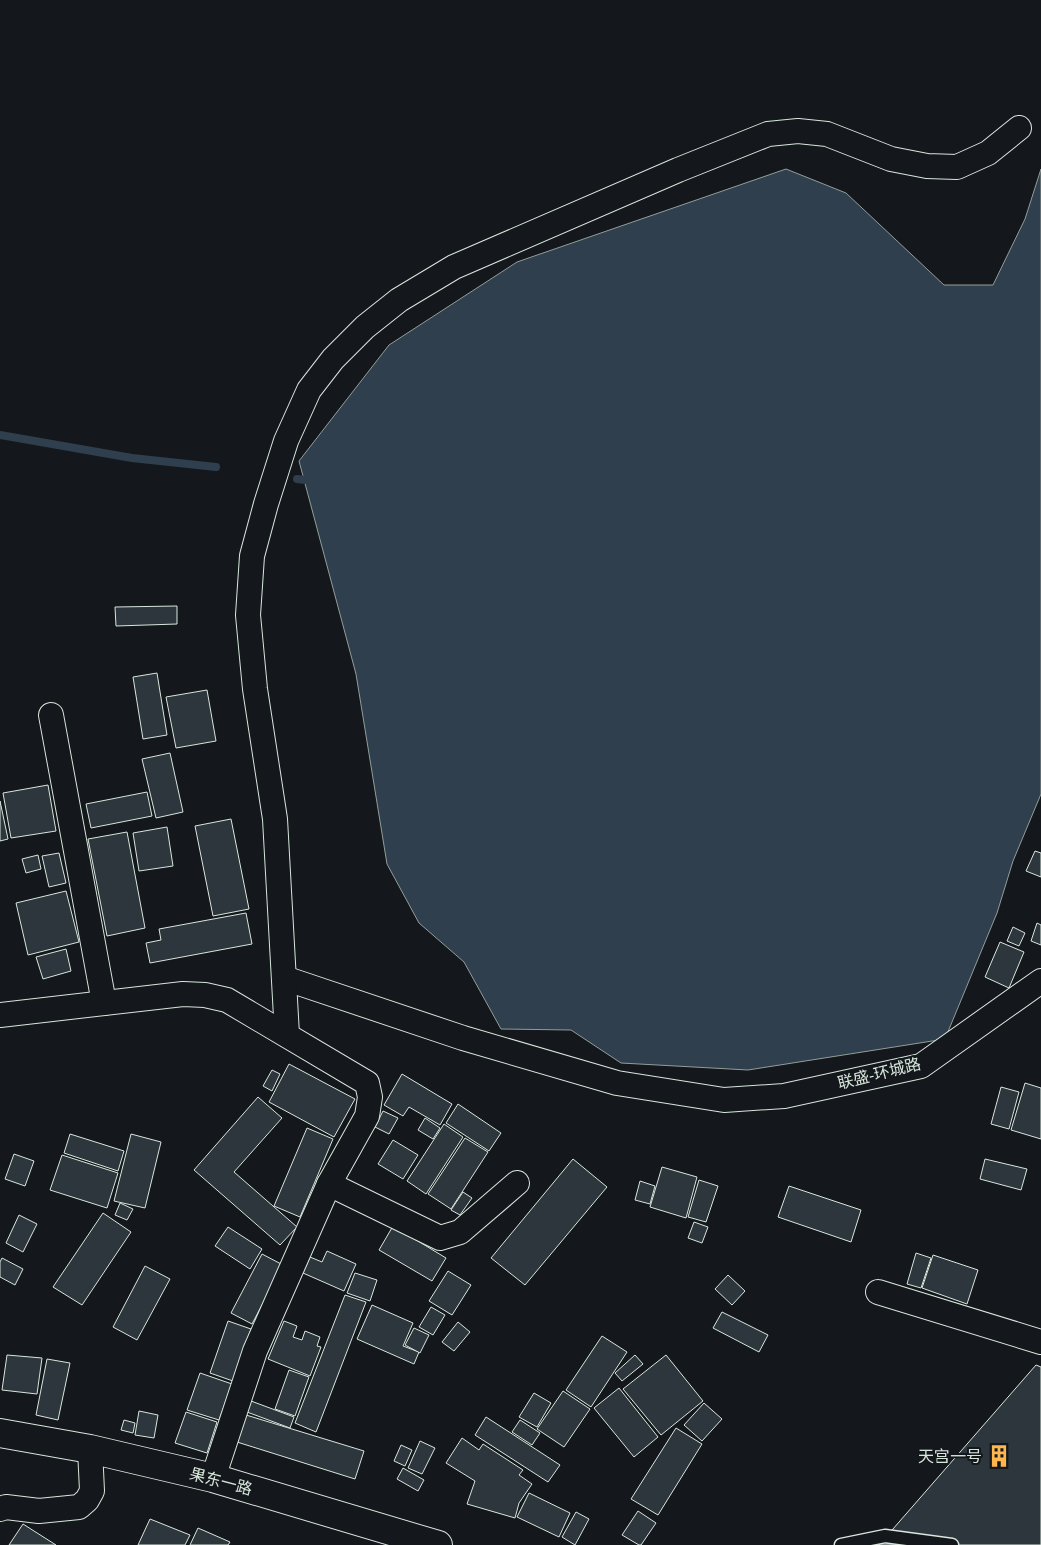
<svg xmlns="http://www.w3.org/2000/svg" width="1041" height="1545" font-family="'Noto Sans','Noto Sans SC',sans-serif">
<rect width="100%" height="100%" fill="#14181c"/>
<polygon fill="#2f3f4d" stroke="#939e99" points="786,169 846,193 944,285 993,285 1025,219 1041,169 1041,794 1013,861 997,913 945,1039 748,1070 621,1063 571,1030 501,1029 464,962 419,923 387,864 356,674 299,461 389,345 517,262"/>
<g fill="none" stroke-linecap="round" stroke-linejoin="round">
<g stroke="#2f3f4d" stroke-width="8">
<polyline points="0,435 132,458 216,467"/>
<polyline points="297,479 314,481"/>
</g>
</g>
<g fill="#2c363c" stroke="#d8e6dc">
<polygon points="177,606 177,624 116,626 115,607"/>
<polygon points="157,673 167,735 143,739 133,677"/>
<polygon points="207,690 216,741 176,748 166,697"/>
<polygon points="170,753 183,812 156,818 142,759"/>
<polygon points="48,785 56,831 11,838 3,793"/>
<polygon points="147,792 152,816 91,828 86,804"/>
<polygon points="0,801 8,839 0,841"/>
<polygon points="231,819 249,909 213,916 195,826"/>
<polygon points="167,827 173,866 139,871 133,833"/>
<polygon points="127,832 145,928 107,936 88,839"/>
<polygon points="1035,851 1041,853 1041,877 1026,871"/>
<polygon points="59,853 66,883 49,887 42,856"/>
<polygon points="38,855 41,869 26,873 22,859"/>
<polygon points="66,891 79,942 28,955 16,903"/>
<polygon points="246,913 252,944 150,963 146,943 161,940 159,929"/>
<polygon points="1037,923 1041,925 1041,945 1031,941"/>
<polygon points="1013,927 1025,933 1019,946 1007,941"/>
<polygon points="1000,942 1024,952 1009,988 985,977"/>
<polygon points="66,949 71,971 43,979 36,957"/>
<polygon points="289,1064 355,1099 334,1137 269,1102"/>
<polygon points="272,1070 280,1074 272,1091 263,1086"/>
<polygon points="402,1074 452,1104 440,1125 409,1107 403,1116 384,1105"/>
<polygon points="1025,1083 1041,1088 1041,1139 1011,1130"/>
<polygon points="1001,1087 1019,1092 1009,1129 991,1124"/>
<polygon points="258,1097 282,1118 234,1172 297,1227 280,1245 194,1170"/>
<polygon points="458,1104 501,1133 489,1151 446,1123"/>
<polygon points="383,1111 398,1118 389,1134 375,1127"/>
<polygon points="425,1118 440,1128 433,1139 418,1130"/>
<polygon points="444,1124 463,1137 426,1194 407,1181"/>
<polygon points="307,1128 333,1139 300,1217 274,1206"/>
<polygon points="70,1134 124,1151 118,1171 64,1153"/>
<polygon points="131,1134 161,1142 145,1208 114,1201"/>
<polygon points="465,1138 488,1152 451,1209 428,1194"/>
<polygon points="393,1140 418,1155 403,1179 378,1164"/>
<polygon points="14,1154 34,1161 25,1186 5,1179"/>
<polygon points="62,1155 118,1173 107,1208 50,1190"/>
<polygon points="573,1159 607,1187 525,1285 491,1258"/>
<polygon points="985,1159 1027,1169 1021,1190 980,1179"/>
<polygon points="662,1167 697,1177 686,1218 650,1207"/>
<polygon points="699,1180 718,1186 706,1222 688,1217"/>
<polygon points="640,1181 655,1186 650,1204 635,1200"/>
<polygon points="789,1186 861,1210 851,1242 778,1217"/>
<polygon points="463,1192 472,1198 460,1215 451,1210"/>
<polygon points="120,1203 133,1209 127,1220 115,1215"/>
<polygon points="103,1213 131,1232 82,1305 53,1287"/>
<polygon points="19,1215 37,1224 23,1252 6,1243"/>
<polygon points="694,1222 708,1227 702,1243 688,1238"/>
<polygon points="393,1226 446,1258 432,1281 379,1250"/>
<polygon points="228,1227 262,1249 250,1269 215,1246"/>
<polygon points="327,1251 356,1264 344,1291 303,1273 310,1257 322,1262"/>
<polygon points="916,1253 931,1258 921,1288 907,1284"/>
<polygon points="262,1254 283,1265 252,1324 231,1313"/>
<polygon points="933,1255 978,1270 967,1304 922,1288"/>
<polygon points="2,1258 23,1269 15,1285 0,1277 0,1262"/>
<polygon points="145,1266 170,1279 137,1340 113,1327"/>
<polygon points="448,1271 471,1285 452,1315 429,1301"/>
<polygon points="355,1273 377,1280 370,1301 347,1293"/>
<polygon points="728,1275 745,1291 732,1305 715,1289"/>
<polygon points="345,1295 366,1302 316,1432 295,1423"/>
<polygon points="372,1305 413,1323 403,1346 419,1352 414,1364 357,1339"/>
<polygon points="431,1307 445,1315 433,1335 419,1327"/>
<polygon points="722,1312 768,1335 759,1352 713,1328"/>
<polygon points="228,1321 251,1329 233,1381 210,1373"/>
<polygon points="284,1321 297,1326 293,1337 302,1340 305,1331 320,1337 317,1346 321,1347 310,1376 268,1359"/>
<polygon points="458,1322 470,1332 454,1351 442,1342"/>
<polygon points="414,1328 429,1335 420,1353 405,1345"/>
<polygon points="602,1336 627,1352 591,1407 566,1390"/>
<polygon points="7,1355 42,1358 37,1394 2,1390"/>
<polygon points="635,1355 643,1364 622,1381 615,1373"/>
<polygon points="666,1355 703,1401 661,1435 623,1389"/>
<polygon points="47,1359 70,1363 58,1420 36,1415"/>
<polygon points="1036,1365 1041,1367 1041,1545 879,1545"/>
<polygon points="289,1370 309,1377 295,1416 275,1409"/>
<polygon points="200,1373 232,1384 219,1420 187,1410"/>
<polygon points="619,1388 658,1437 634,1457 594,1408"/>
<polygon points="563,1391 590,1409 564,1447 537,1429"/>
<polygon points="534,1393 551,1403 537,1427 519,1417"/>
<polygon points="251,1401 294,1417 290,1428 247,1412"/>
<polygon points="704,1403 722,1419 702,1441 684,1425"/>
<polygon points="139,1411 158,1415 154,1438 135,1435"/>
<polygon points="186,1412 217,1422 207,1453 175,1443"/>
<polygon points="246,1415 364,1451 355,1479 237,1442"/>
<polygon points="486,1417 560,1465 548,1482 475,1435"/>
<polygon points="124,1420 135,1423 133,1433 121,1430"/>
<polygon points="520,1420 540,1433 532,1445 512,1432"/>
<polygon points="676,1428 702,1444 658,1515 631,1499"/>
<polygon points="462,1438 479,1450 483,1444 523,1470 519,1475 532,1484 519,1503 515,1518 467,1504 475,1481 446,1463"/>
<polygon points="420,1441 435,1448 422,1474 408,1468"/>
<polygon points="401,1445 412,1450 405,1466 394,1461"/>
<polygon points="403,1468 424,1480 418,1491 397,1479"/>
<polygon points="529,1493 570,1513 559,1537 517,1517"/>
<polygon points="638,1511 656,1523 641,1545 639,1545 622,1535"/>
<polygon points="576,1512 589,1519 575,1545 562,1537"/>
<polygon points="150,1519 190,1535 185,1545 138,1545"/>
<polygon points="23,1524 56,1545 9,1545"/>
<polygon points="198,1528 230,1542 228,1545 190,1545"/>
</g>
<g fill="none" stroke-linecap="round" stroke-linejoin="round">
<defs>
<polyline id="service" points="841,1545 885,1536 952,1545"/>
<g id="minor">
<polyline points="51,715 104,1003"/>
<polyline points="284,978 463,1038 617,1083 724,1100 784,1096 921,1066 1041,981"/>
<polyline points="0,1015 183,994 205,995 227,1000 367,1083 370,1097 367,1116 329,1184 255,1351 213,1478"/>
<polyline points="287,1035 275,819 255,689 248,615 252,556 266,504 286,441 309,390 333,359 365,327 399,300 454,267 678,170 768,134 798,131 827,134 891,159 927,166 957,167 988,153 1019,128"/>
<polyline points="329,1184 440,1238 460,1232 517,1183"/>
<polyline points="878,1292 1041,1342"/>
<polyline points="0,1509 6,1507 39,1511 79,1507 87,1500 92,1491 90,1449"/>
</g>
<polyline id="secondary" points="0,1433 90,1449 213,1478 438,1545"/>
</defs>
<use href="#service" stroke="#d8e6dc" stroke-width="15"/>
<use href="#minor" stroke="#d8e6dc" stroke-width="26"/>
<use href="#secondary" stroke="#d8e6dc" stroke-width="30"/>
<use href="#service" stroke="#14181c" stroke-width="12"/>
<use href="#minor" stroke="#14181c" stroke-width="24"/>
<use href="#secondary" stroke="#14181c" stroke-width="28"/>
</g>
<defs>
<symbol id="building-bare" viewBox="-9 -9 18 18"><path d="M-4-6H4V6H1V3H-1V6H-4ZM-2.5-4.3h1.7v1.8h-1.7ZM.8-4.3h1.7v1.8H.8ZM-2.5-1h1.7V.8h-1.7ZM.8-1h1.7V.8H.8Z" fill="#ffb74d" stroke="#14181c" stroke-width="2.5" paint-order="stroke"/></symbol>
</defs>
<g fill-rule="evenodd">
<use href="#building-bare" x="983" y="1440" width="32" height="32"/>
</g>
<g text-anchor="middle" stroke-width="4" stroke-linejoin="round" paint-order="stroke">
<g font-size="16" fill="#d8e6dc" stroke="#14181c">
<text transform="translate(879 1073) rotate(-14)" y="6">联盛-环城路</text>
<text transform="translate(221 1481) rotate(15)" y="6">果东一路</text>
</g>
<g font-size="16" fill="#d8e6dc" stroke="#14181c" text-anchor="end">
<text x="982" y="1462">天宫一号</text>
</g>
</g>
</svg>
